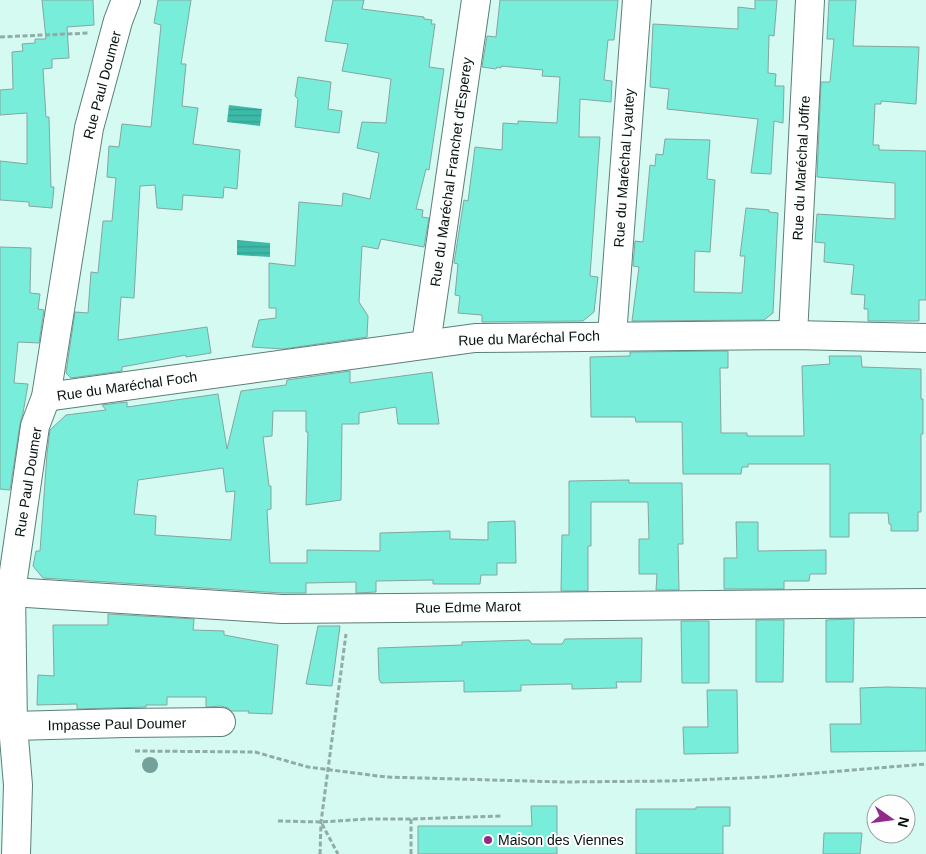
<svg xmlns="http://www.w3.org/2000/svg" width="926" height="854" font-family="Helvetica,sans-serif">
<defs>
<pattern id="water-rules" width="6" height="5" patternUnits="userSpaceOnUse" patternTransform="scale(1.25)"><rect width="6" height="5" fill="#3db9a7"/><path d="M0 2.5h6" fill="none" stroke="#349e8f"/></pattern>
</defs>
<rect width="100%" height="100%" fill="#d5faf2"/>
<g fill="url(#water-rules)">
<polygon points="229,105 262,109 260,126 227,122"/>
<polygon points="237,240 270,243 270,257 237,255"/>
</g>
<g fill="#78eeda" stroke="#83a69f" fill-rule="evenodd">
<polygon points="42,0 93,0 94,25 67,27 69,58 52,59 52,68 43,69 46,117 49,117 51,187 54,187 52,208 29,206 29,202 0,200 0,161 27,164 27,113 0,115 0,90 13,89 12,52 23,51 22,44 35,43 35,39 46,39"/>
<polygon points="158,0 191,0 181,64 186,64 182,106 198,108 193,144 240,150 237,189 224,187 223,198 183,195 182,210 157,208 155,185 140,186 134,298 121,297 118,340 207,327 211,353 186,357 186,355 122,367 122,371 71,378 66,373 75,312 88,313 91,272 98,273 103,221 112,221 116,178 107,177 109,146 119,147 122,124 151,127 161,25 154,23"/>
<polygon points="333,0 364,0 362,9 424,17 424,19 432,20 431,24 435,24 429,67 444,69 429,170 426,169 416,209 423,210 422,217 429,218 424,247 381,239 378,249 362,246 359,302 368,316 367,337 283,349 252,347 259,320 276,318 276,308 269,308 269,263 295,266 299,202 342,206 343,193 370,199 379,153 357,148 362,122 386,123 391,79 342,71 348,44 325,41"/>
<polygon points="500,0 618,0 614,40 608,40 604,80 612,81 611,102 580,99 579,137 600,137 590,276 598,277 594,312 583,321 482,322 482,315 458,313 460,296 455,295 458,264 454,263 464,200 468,201 475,147 502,150 503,123 518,124 518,121 557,123 560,77 542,76 543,70 501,66 501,68 497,67 496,69 482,67 487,36 496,37"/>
<polygon points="755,0 777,0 774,36 769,35 768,73 776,74 775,86 784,86 783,123 774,121 771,174 751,173 758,119 667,109 669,89 650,87 653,24 738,29 738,7 755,9"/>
<polygon points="829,0 856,0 853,46 919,47 916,104 881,101 881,104 875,104 873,145 879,145 879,150 926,151 926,300 919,300 919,321 868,321 868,309 864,309 865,295 851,294 854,265 824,262 825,243 815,242 817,214 895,219 895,183 817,177 821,82 830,82 834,39 827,39"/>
<polygon points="298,77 331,82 328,109 342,111 339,133 295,127 298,99 295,96"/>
<polygon points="665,139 710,140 707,179 715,180 710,252 695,251 694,292 742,293 745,256 740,256 746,208 769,210 769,212 778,213 773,313 764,320 632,321 639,267 633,266 635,241 643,242 650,165 655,166 656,154 663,155"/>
<polygon points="0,247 31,248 30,293 40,294 38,309 44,310 39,343 18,342 14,383 28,384 23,413 20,424 10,490 0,489"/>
<polygon points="728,351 728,368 720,368 721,433 747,433 747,436 804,436 802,366 830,364 829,356 861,356 862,367 921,369 921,399 923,399 923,434 921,434 921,512 918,512 918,531 891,531 891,524 889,524 888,513 849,513 849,537 830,537 830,464 748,464 748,467 742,467 741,474 683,474 682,422 636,422 635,417 591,417 590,357 630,356 630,352"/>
<path d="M350,371V383L432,372L439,424H398L396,407L359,413V424H342L341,500L306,505L308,432H306V411H273L272,436L263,437L269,486H271V509L267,510L270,563H307V550L380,551V533L450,531V539L488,540V522L515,521L516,563H497V575H481L480,584H433V580L376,581V592L356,593V582L306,583V593H282L43,578L33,566L36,551H40L47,454L50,430L66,415L106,410L102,405L127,402V407L218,394L227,449L241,391L286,385L287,380ZM223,468L226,492L235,491L231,540L155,535L156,516L134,514L138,480Z"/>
<polygon points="629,480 629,483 682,483 683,544 678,544 679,590 656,590 657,574 639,574 639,539 649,539 648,502 591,502 591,546 588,546 588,591 561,591 562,535 569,535 569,481"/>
<polygon points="736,522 758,522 758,551 826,550 826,574 810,574 809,581 784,581 784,589 724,589 724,558 737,558"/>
<polygon points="108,614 194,619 193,630 224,631 224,635 278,645 272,714 248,713 249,711 231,711 228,708 221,706 206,707 206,697 167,697 167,705 146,705 146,707 77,709 77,704 37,705 38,675 54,676 53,625 108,625"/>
<polygon points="854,619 853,682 826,682 826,620"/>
<polygon points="756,620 784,620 783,682 756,682"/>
<polygon points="681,621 709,621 709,683 682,683"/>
<polygon points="318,626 340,626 332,686 306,684"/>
<polygon points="642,638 641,682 616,682 617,688 572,689 572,684 521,685 521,691 464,692 464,681 381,683 379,679 378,648 462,645 462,642 529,640 532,644 562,644 565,639"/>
<polygon points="887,687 926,688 926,751 831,752 830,724 861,724 860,688"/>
<polygon points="707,690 737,690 738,753 684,754 683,727 708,727"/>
<polygon points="531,806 557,806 557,854 418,854 418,826 532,826"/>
<polygon points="696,807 730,807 730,826 723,826 723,854 636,854 636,809 696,809"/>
<polygon points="824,833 862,833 860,854 823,854"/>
</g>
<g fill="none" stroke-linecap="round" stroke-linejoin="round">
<defs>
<g id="minor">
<polyline points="793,335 810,0"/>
<polyline points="612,336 637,0"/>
<polyline points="426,344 476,0"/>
<polyline points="46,397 475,338 793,335 926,338"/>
<polyline points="11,592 282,609 926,603"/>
<polyline points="13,726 125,723 221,722"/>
<polyline points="16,854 18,785 13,726 11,592 35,426 46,397 89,128 118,21 126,0"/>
</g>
</defs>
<use href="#minor" stroke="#5c7f78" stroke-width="30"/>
<g stroke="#8faca6" stroke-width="3" stroke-dasharray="5 2.5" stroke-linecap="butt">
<polyline points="0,37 90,33"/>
<polyline points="135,751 255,752 308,767 386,777 563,782 668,781 768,777 926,764"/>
<polyline points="411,819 411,854"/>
<polyline points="278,821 321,822 367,819 411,819 501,816"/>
<polyline points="322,824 338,854"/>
<polyline points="320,854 321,822 346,634"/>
</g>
<use href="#minor" stroke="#fff" stroke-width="28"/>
</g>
<circle fill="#74a199" cx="150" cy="765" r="8"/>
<circle fill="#93298b" stroke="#fefefe" stroke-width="2" cx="488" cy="840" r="5"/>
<g text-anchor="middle" stroke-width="4" stroke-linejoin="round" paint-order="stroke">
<g font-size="14" fill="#05120f" stroke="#fefefe">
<text transform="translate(102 85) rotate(-75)" y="5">Rue Paul Doumer</text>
<text transform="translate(624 168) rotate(-86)" y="5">Rue du Maréchal Lyautey</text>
<text transform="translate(801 168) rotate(-87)" y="5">Rue du Maréchal Joffre</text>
<text transform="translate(451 172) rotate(-82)" y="5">Rue du Maréchal Franchet d'Esperey</text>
<text transform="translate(529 338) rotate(-2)" y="5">Rue du Maréchal Foch</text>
<text transform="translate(127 386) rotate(-8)" y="5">Rue du Maréchal Foch</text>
<text transform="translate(28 482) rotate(-81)" y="5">Rue Paul Doumer</text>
<text transform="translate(468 607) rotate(-1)" y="5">Rue Edme Marot</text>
<text transform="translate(117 724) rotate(-1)" y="5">Impasse Paul Doumer</text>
</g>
<g font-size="14" fill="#05120f" stroke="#fefefe" text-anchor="start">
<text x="498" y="845">Maison des Viennes</text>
</g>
</g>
<g transform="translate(891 819) rotate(104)"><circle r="24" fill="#fefefe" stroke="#9aa09e"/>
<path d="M0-4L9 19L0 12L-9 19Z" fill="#93298b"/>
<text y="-8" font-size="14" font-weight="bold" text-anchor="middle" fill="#05120f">N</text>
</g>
</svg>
